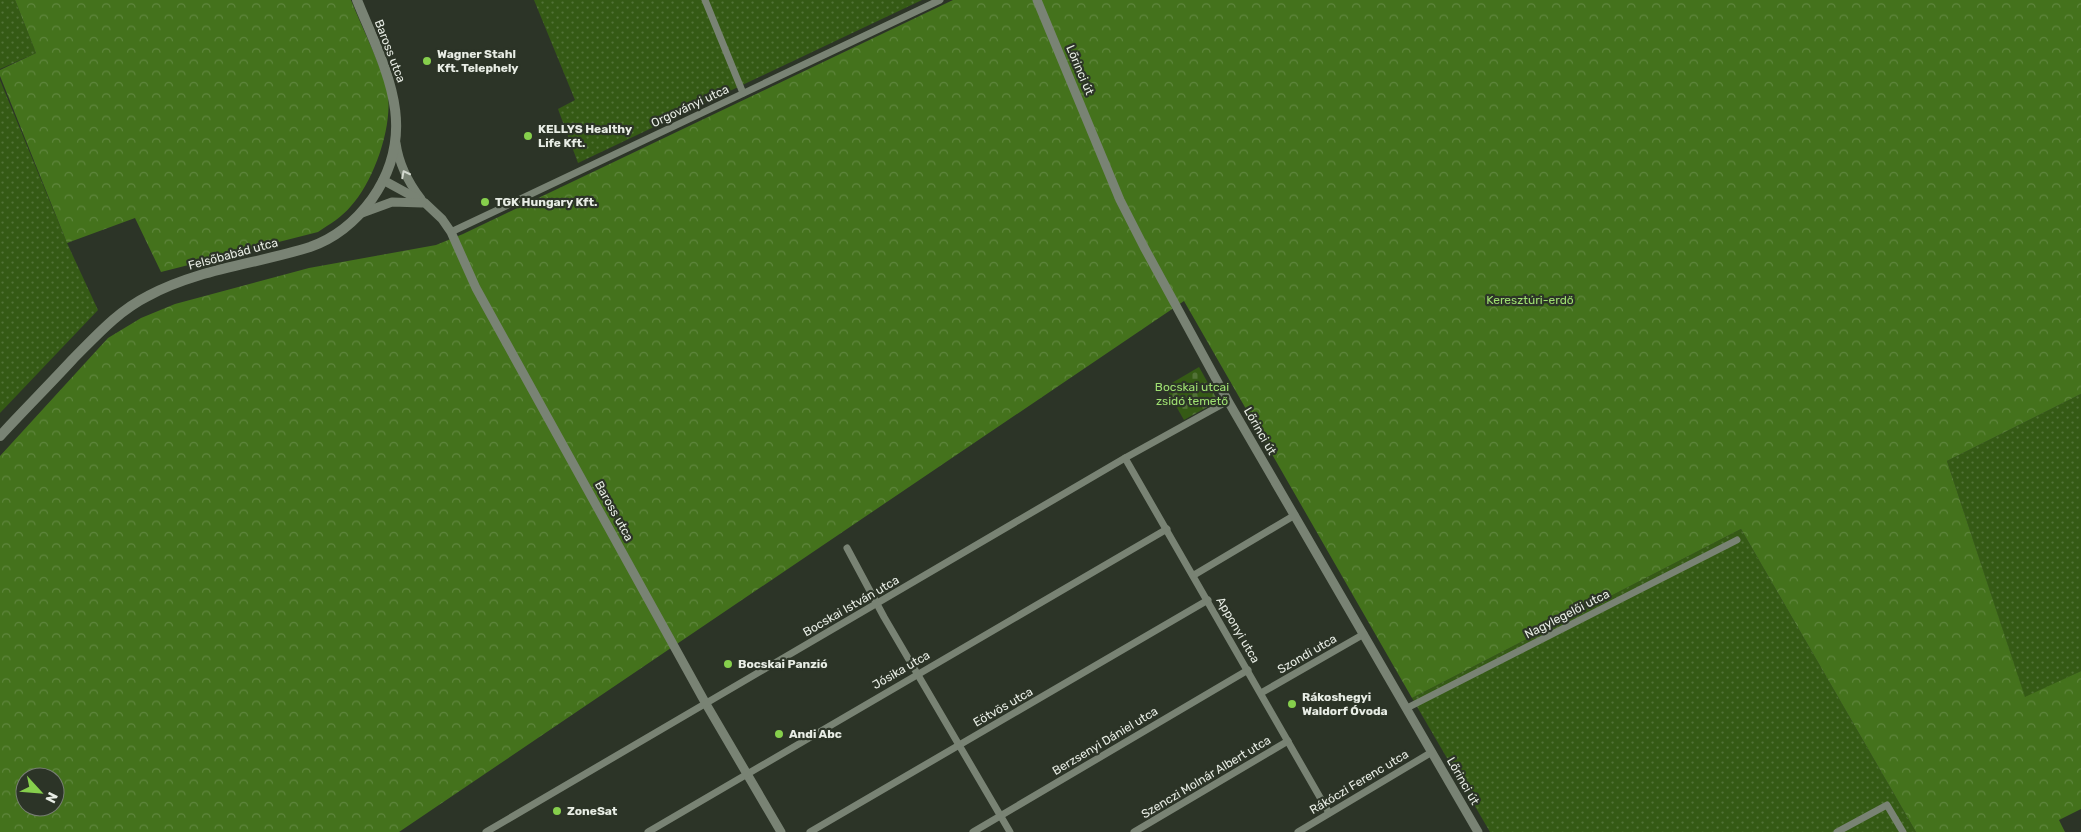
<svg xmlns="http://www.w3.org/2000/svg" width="2081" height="832" font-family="Rubik,sans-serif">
<defs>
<pattern id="green-dots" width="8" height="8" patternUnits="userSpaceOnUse" patternTransform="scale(1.25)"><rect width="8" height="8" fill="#355a15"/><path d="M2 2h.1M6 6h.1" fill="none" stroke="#527237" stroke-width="1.8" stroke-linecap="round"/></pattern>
<pattern id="forest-crowns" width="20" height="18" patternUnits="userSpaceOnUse" patternTransform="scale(1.25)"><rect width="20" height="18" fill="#44721c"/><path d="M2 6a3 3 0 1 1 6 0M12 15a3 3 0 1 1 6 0" fill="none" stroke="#5f863d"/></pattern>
<pattern id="cemetery-stones" width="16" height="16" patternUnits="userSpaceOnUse" patternTransform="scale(1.25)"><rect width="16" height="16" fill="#355a15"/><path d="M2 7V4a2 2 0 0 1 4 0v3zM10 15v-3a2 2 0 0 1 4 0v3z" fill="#527237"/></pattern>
</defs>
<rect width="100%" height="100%" fill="#2c3427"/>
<g fill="url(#green-dots)">
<polygon points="0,0 15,0 36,53 0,69"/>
<polygon points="534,0 922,0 578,163 558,109 575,100"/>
<polygon points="0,80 67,243 98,310 0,413"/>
<polygon points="2081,394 2081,671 2025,698 1947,461"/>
<polygon points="1741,529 1916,832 1490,832 1412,698"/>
</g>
<g fill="url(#forest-crowns)" fill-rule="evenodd">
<path d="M15,0H351C362,28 377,56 386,85C396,119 375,180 351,206C342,217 330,224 318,232L161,272L135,218L67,243L0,76V70L36,53Z"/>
<path d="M953,0H2081V394L1947,461L2025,697L2081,671V809L2059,820L2065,832H1916L1741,529L1412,698L1184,301L399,832H0V456L108,338L141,318L175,304L309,268L436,245L463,234ZM25,777H55V807H25Z"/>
</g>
<polygon fill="url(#cemetery-stones)" points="1199,367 1218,401 1184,420 1165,387"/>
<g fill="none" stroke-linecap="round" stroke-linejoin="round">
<g stroke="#798374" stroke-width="7">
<polyline points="705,0 743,93"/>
<polyline points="451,232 940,0"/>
<polyline points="1125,458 1329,813"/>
<polyline points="847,548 884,617 1010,832"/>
<polyline points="1194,575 1295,515"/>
<polyline points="1261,693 1364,634"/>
<polyline points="1407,708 1737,540"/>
<polyline points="486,832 1125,458 1228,401"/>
<polyline points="648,832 1167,529"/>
<polyline points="810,832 1208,600"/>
<polyline points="973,832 1248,670"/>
<polyline points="1134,832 1288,741"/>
<polyline points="1298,832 1432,752"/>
<polyline points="1837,832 1887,805 1903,832"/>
</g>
<g stroke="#798374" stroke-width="9">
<polyline points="1037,0 1120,200 1144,247 1228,401 1478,832"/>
<path d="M396,143C399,165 408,182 421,199"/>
<polyline points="383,180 425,203 442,219 451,232 476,288 706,704 781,832"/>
<polyline points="362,213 392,202 422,203"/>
</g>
<path stroke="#798374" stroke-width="10" d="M0,436C24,410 49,385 73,359C96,336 118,311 148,296C198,269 256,264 310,247C336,238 356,221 372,199C421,129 385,69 357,0"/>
</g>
<defs><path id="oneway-chevron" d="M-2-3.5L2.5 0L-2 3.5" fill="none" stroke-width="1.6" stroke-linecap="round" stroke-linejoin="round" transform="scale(1.25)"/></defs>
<use stroke="#d2d8ce" href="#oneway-chevron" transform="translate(405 174) rotate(-117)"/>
<g fill="#86cf4c" stroke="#2c3427" stroke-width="2">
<circle cx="427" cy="61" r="5"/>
<circle cx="528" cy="136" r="5"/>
<circle cx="485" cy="202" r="5"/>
<circle cx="728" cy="664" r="5"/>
<circle cx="1292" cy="704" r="5"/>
<circle cx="779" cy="734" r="5"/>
<circle cx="557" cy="811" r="5"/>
</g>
<g text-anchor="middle" stroke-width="4.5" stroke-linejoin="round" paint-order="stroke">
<g font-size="12" fill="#e8ede5" stroke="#2c3427">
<text transform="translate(390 51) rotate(69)" y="4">Baross utca</text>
<text transform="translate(1080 70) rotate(67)" y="4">Lőrinci út</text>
<text transform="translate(690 106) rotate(-25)" y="4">Orgoványi utca</text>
<text transform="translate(233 254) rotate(-15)" y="4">Felsőbabád utca</text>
<text transform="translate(1260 431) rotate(60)" y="4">Lőrinci út</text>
<text transform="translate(614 511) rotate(61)" y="4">Baross utca</text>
<text transform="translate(851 606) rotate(-30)" y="4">Bocskai István utca</text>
<text transform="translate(1567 614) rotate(-27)" y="4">Nagylegelői utca</text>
<text transform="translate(1238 630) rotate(60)" y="4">Apponyi utca</text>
<text transform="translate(1307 654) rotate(-30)" y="4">Szondi utca</text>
<text transform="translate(901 670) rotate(-30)" y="4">Jósika utca</text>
<text transform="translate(1003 707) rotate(-30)" y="4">Eötvös utca</text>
<text transform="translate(1105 741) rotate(-31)" y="4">Berzsenyi Dániel utca</text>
<text transform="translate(1206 777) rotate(-31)" y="4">Szenczi Molnár Albert utca</text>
<text transform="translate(1463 781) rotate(60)" y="4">Lőrinci út</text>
<text transform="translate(1359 782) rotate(-31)" y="4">Rákóczi Ferenc utca</text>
</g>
<g font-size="12" font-weight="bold" fill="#e8ede5" stroke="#2c3427" text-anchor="start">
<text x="437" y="58">Wagner Stahl<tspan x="437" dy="14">Kft. Telephely</tspan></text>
<text x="538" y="133">KELLYS Healthy<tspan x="538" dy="14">Life Kft.</tspan></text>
<text x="495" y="206">TGK Hungary Kft.</text>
<text x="738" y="668">Bocskai Panzió</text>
<text x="1302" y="701">Rákoshegyi<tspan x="1302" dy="14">Waldorf Óvoda</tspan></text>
<text x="789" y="738">Andi Abc</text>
<text x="567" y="815">ZoneSat</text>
</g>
<g font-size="12" fill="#9edf71" stroke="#2c3427">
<text x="1530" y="304">Keresztúri-erdő</text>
<text x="1192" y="391">Bocskai utcai<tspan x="1192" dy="14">zsidó temető</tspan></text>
</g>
</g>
<g transform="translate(40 792) rotate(116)"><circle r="24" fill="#2c3427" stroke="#777e73"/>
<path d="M0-4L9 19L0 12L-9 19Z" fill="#86cf4c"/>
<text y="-8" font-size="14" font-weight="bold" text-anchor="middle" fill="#e8ede5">N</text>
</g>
</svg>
